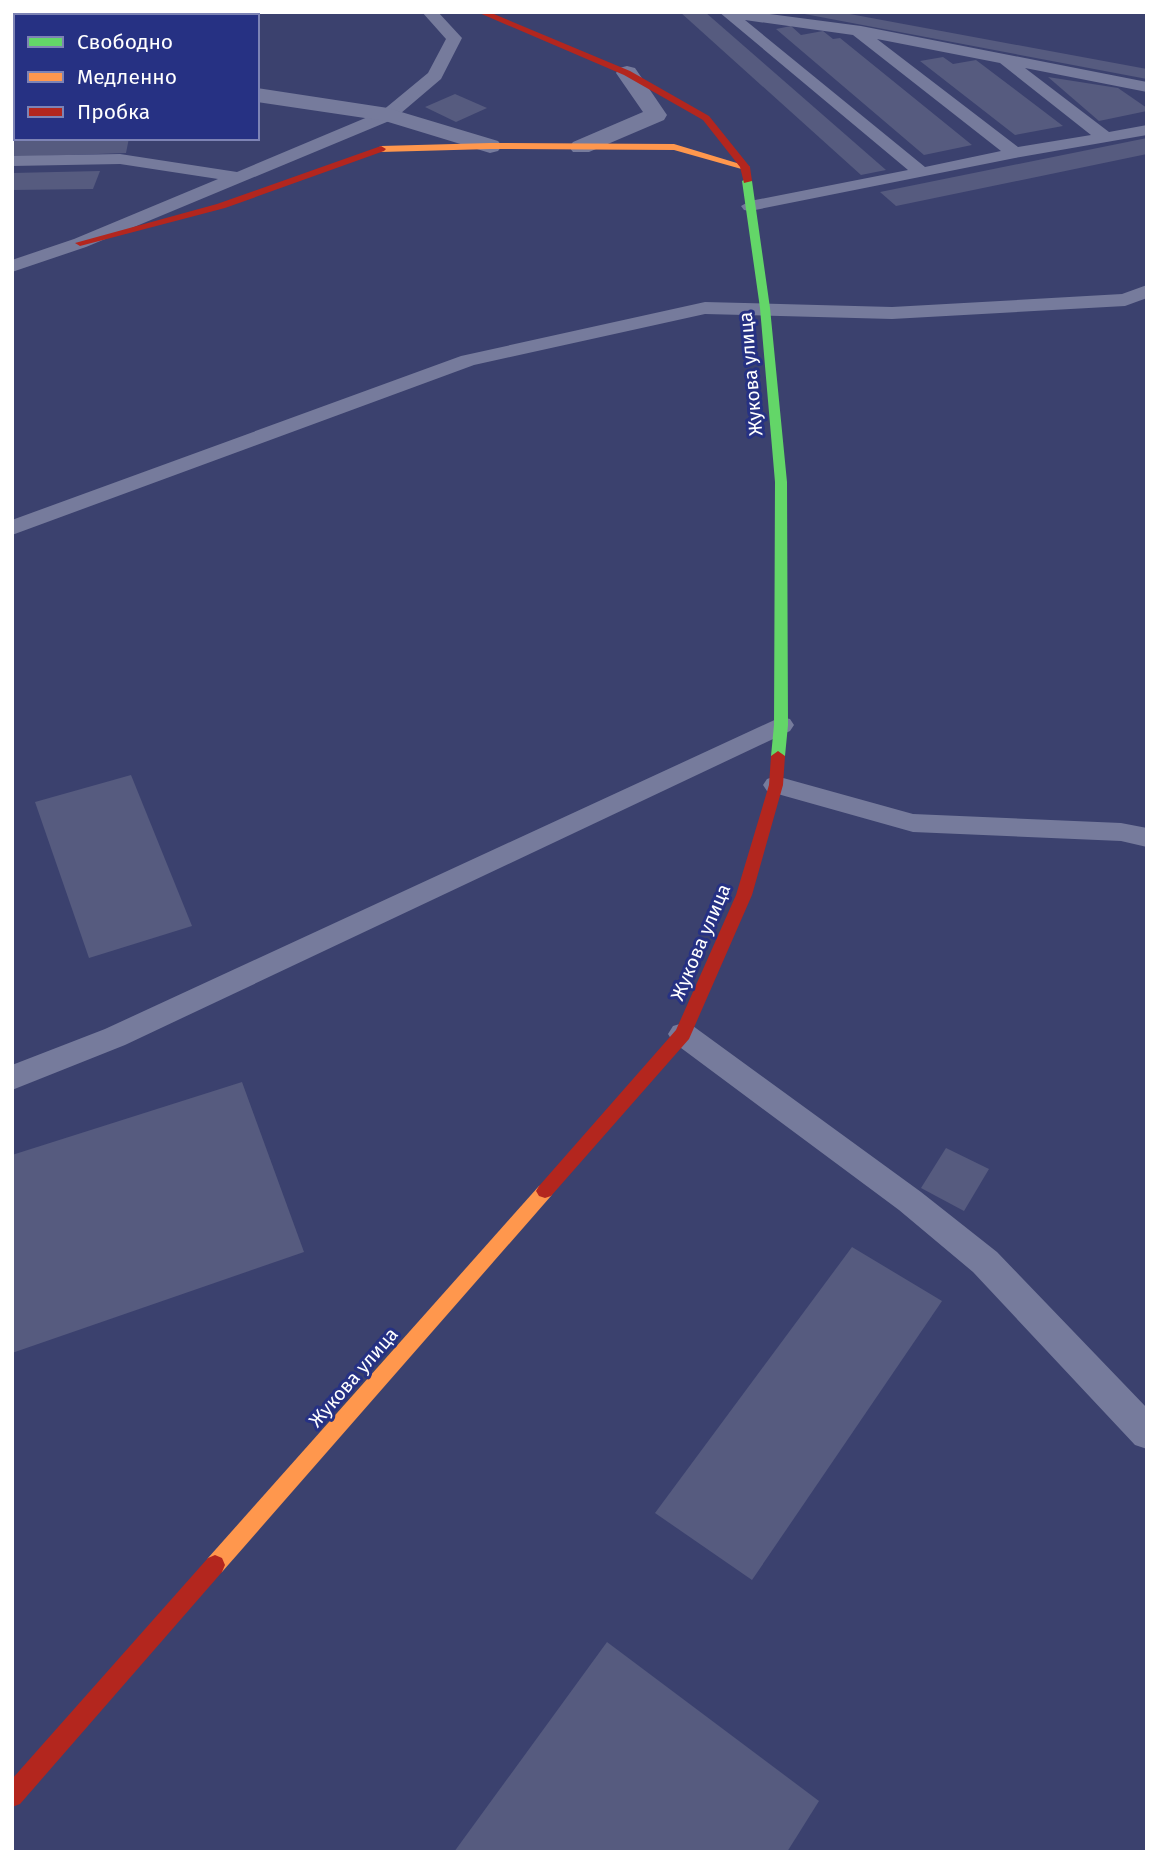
<svg xmlns="http://www.w3.org/2000/svg" width="1159" height="1864" font-family="'Fira Sans',sans-serif">
<rect width="100%" height="100%" fill="#3b416e"/>
<g fill="#565b7f">
<polygon points="12,12 35,12 35,16 16,16 16,57 12,56"/>
<polygon points="69,12 125,12 124,16 69,16"/>
<polygon points="680,12 705,12 886,170 861,175"/>
<polygon points="794,12 839,12 1147,69 1147,79"/>
<polygon points="791,26 801,35 823,31 833,39 840,38 972,145 924,155 776,29"/>
<polygon points="943,57 953,64 976,60 1063,126 1015,135 920,61"/>
<polygon points="1048,77 1118,88 1147,108 1147,111 1099,121"/>
<polygon points="455,94 487,108 456,122 425,107"/>
<polygon points="12,130 16,130 16,138 129,138 126,153 12,157"/>
<polygon points="1147,138 1147,154 896,206 880,192"/>
<polygon points="100,171 93,189 12,190 12,173"/>
<polygon points="131,775 192,926 89,958 35,802"/>
<polygon points="242,1082 304,1252 12,1353 12,1155"/>
<polygon points="946,1148 989,1169 964,1211 921,1188"/>
<polygon points="852,1247 942,1301 752,1580 655,1513"/>
<polygon points="607,1642 819,1801 787,1852 454,1852"/>
</g>
<g fill="none" stroke-linecap="round" stroke-linejoin="round">
<g fill="#767b9c" fill-rule="evenodd">
<rect x="51" y="12" width="16" height="4"/>
<rect x="130" y="12" width="15" height="4"/>
<polygon points="422,12 438,12 462,38 441,79 394,119 86,247 12,272 12,260 74,239 218,179 120,164 12,166 12,156 120,154 237,172 382,111 428,73 446,39"/>
<path d="M719,12H754L861,26L1147,82V92L1025,68L1109,132L1147,125V135L1015,158L750,211L744,210L741,206L750,201L908,170ZM745,20L853,35L1001,151L925,167ZM877,39L1000,63L1091,135L1018,147Z"/>
<rect x="12" y="117" width="4" height="10"/>
<polygon points="1147,285 1147,298 1125,306 892,319 705,314 474,365 12,535 12,520 461,356 705,302 892,307 1122,294"/>
<polygon points="781,717 790,719 794,725 790,731 125,1045 12,1090 12,1065 105,1029"/>
<polygon points="776,776 913,814 1121,823 1147,828 1147,847 1121,841 913,832 767,791 763,785 767,779"/>
<polygon points="683,1023 693,1026 921,1192 997,1252 1147,1408 1147,1449 1135,1445 973,1272 899,1210 673,1042 668,1034 673,1026"/>
</g>
<g fill="#767b9c" fill-rule="evenodd">
<polygon points="627,66 635,68 667,115 664,120 589,152 573,152 569,147 573,142 643,112 616,73 619,68"/>
<rect x="12" y="73" width="4" height="14"/>
<polygon points="257,88 388,108 498,141 502,146 498,151 490,153 385,121 257,102"/>
</g>
<polygon fill="#63d668" fill-rule="evenodd" points="747,178 752,181 770,308 787,482 788,725 785,756 778,761 771,756 774,725 775,482 760,308 742,181"/>
<g fill="#ff974d" fill-rule="evenodd">
<polygon points="490,143 674,144 750,167 745,170 674,150 490,149 381,152 376,149 381,146"/>
<polygon points="545,1184 551,1186 554,1191 551,1196 222,1572 215,1575 208,1572 205,1565 208,1558 539,1186"/>
</g>
<g fill="#b3261e" fill-rule="evenodd">
<polygon points="477,12 489,12 630,71 709,116 750,167 752,181 744,183 740,167 703,120 624,75"/>
<polygon points="381,146 386,149 384,151 225,208 80,246 75,243 217,204"/>
<polygon points="778,751 785,756 783,785 752,895 689,1039 551,1196 545,1198 539,1196 536,1191 539,1186 676,1030 736,895 769,785 771,756"/>
<polygon points="215,1555 222,1558 225,1565 222,1572 20,1804 12,1807 12,1779 208,1558"/>
</g>
</g>
<g text-anchor="middle" stroke-width="6" stroke-linejoin="round" paint-order="stroke">
<g font-size="19" fill="#fff" stroke="#263183">
<text transform="translate(750 374) rotate(-95)" y="7">Жукова улица</text>
<text transform="translate(700 942) rotate(-67)" y="7">Жукова улица</text>
<text transform="translate(353 1377) rotate(-49)" y="7">Жукова улица</text>
</g>
</g>
<rect width="1159" height="1864" fill="none" stroke="#ffffff" stroke-width="28"/>
<rect x="14" y="14" width="245" height="126" fill="#263183" stroke="#7d83b5" stroke-width="2"/>
<rect x="28" y="37" width="35" height="10" fill="#63d668" stroke="#7d83b5" stroke-width="2"/>
<text x="77" y="49" font-size="21" fill="#ffffff">Свободно</text>
<rect x="28" y="72" width="35" height="10" fill="#ff974d" stroke="#7d83b5" stroke-width="2"/>
<text x="77" y="84" font-size="21" fill="#ffffff">Медленно</text>
<rect x="28" y="107" width="35" height="10" fill="#b3261e" stroke="#7d83b5" stroke-width="2"/>
<text x="77" y="119" font-size="21" fill="#ffffff">Пробка</text>
</svg>
